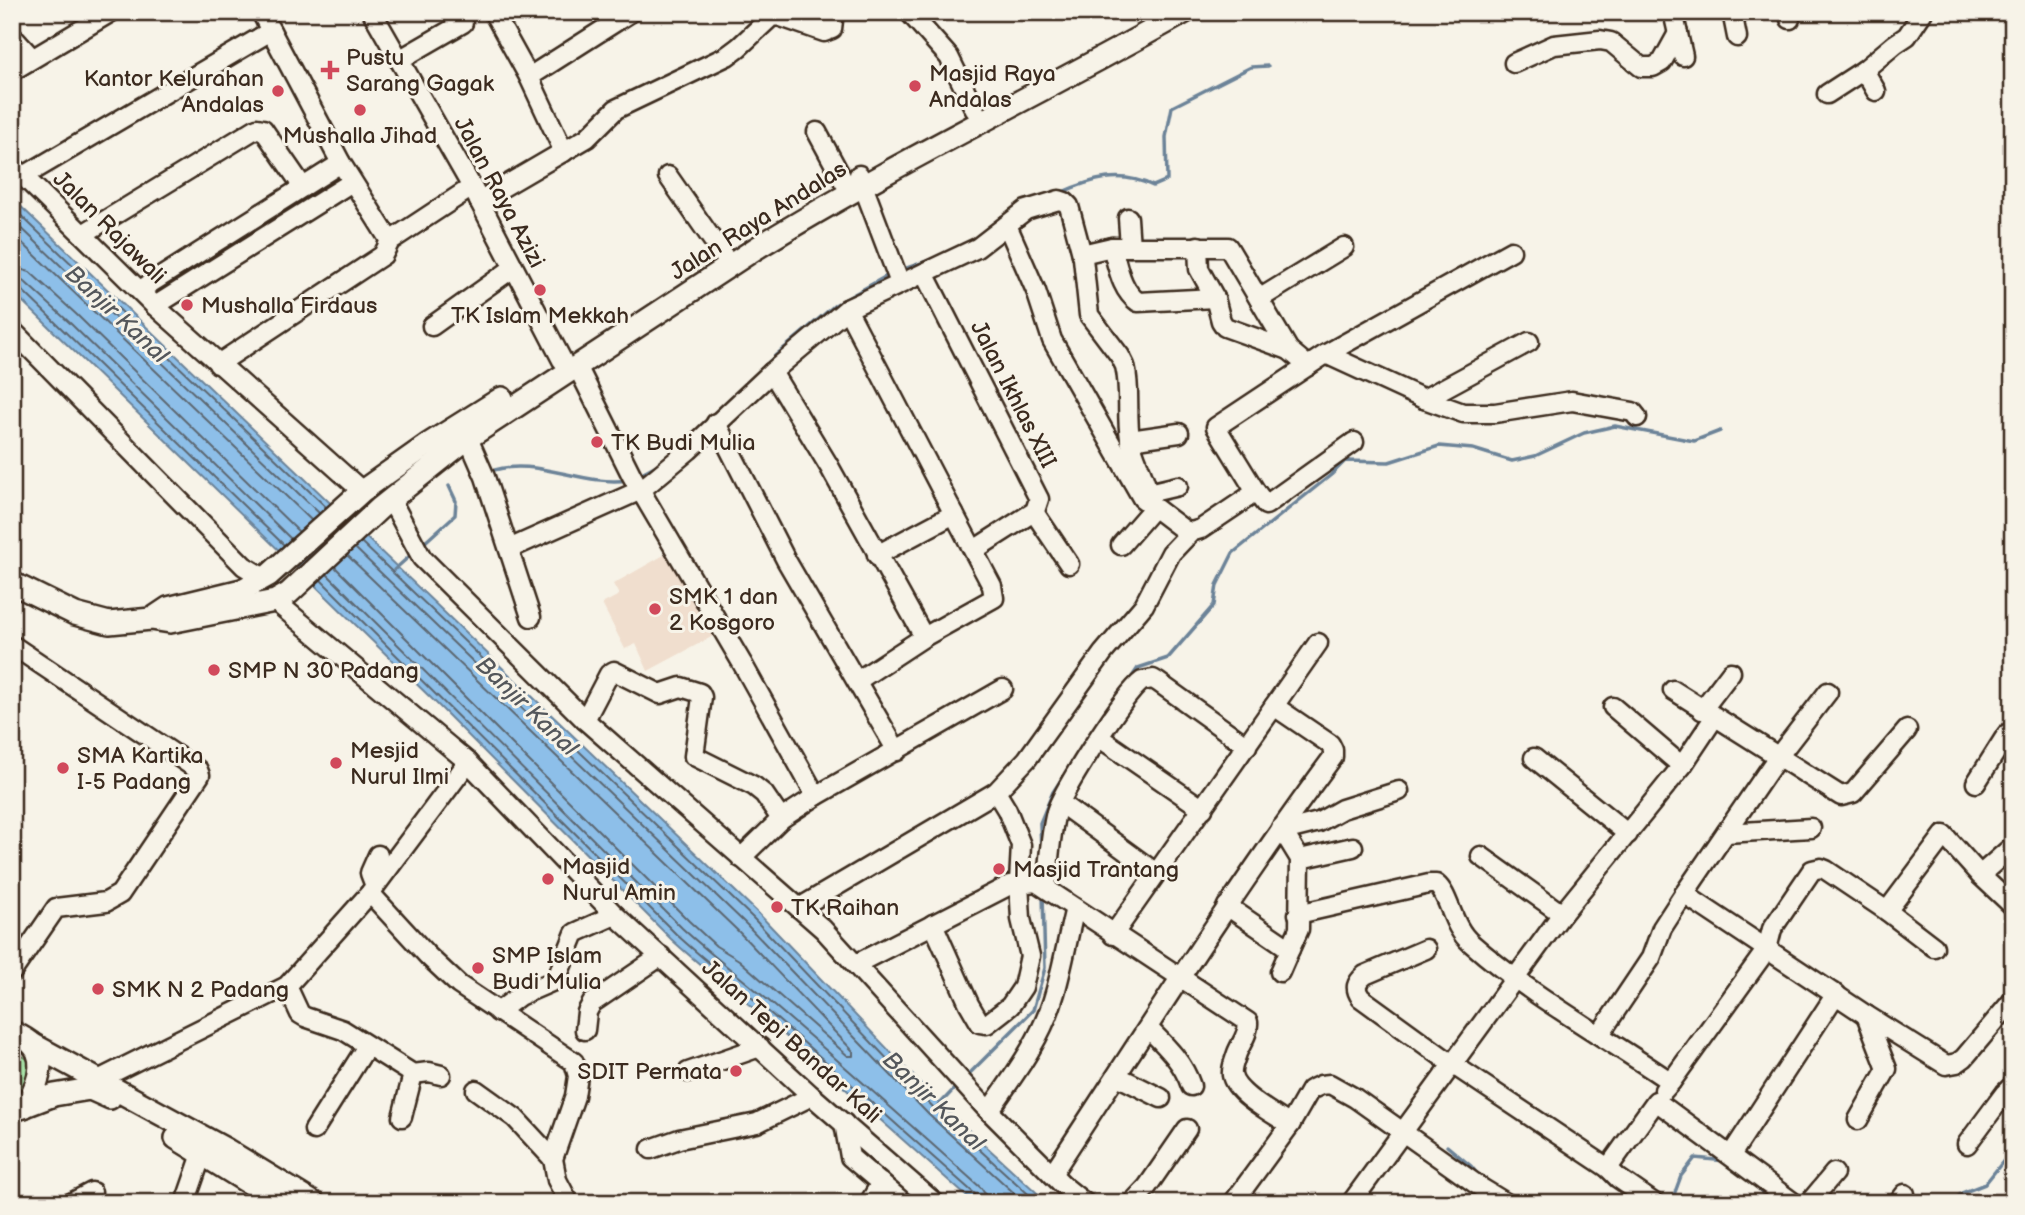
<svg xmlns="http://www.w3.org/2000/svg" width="2025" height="1215" font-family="'Balsamiq Sans',sans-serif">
<rect width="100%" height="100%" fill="#f7f3e8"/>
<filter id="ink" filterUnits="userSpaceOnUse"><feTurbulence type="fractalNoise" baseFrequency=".0143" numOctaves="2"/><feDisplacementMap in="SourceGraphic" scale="14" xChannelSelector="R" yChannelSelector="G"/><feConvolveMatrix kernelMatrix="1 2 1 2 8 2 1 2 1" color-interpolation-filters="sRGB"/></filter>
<g filter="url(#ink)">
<polygon fill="#f0dece" points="671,551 717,634 648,671 636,644 625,649 602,604 619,595 613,584"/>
<polygon fill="#a6e1a6" stroke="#708662" stroke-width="2" points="12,1050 29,1060 34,1070 25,1089 12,1094"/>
<path fill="#8dbfe9" stroke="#6c8398" stroke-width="2" d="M12,198L758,913L940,1104L1048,1203H974C904,1141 835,1079 765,1018C734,991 701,967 671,939L432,699L12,291Z"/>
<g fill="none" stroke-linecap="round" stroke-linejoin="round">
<g stroke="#5c666f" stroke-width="2">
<polyline points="12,207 326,507"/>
<polyline points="12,219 319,513"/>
<polyline points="12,233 311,520"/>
<polyline points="12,267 30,272 77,315 299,532"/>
<polyline points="12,278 25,282 70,323 291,539"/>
<polyline points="12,287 20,288 284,545"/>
<polyline points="361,542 753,918 935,1109 1038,1203"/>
<polyline points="355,548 747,925 929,1115 1025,1203"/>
<polyline points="335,567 689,921 716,946 739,960 848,1056 853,1056 853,1051 739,932 347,555"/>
<path d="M327,574L682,928C712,956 745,980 776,1007C845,1066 913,1127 981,1188L985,1194L986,1203"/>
<path d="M321,580L676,934C706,962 739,986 770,1013C839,1073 907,1134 975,1194L977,1203"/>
</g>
<g stroke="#6c8398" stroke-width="3.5">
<path d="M1060,193C1092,179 1120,170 1153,186L1167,180L1166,137L1172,107L1251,67L1268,66"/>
<polyline points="901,270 936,258"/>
<polyline points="752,379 776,355 835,305 890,274"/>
<path d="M488,472C535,455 582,487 628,480"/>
<polyline points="638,475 662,462"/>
<polyline points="423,544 455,515 456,501 449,486"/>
<polyline points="394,570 412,554"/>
<polyline points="1127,684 1138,668 1168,658 1214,605 1217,585 1233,553 1331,475 1345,461 1389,462 1439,446 1473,449 1512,461 1535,456 1584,433 1615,426 1694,441 1720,431"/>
<polyline points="1041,851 1040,823 1053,792 1067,771"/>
<polyline points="966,1077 1033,1010 1045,968 1043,894"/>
<polyline points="937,1107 958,1085"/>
<polyline points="1447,1146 1471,1166 1479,1176"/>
<polyline points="1756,1185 1770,1203"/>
<polyline points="1671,1203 1681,1176 1695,1158 1726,1161"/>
<polyline points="1950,1203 1962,1193 1985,1184 2013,1149"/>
</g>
<defs>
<g id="minor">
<polyline points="261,12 341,163 390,241"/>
<polyline points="372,12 472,187 562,360"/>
<polyline points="493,12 529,77"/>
<polyline points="909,12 949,57 975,110"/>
<polyline points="1673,12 1683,56"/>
<polyline points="1732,12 1737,37"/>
<polyline points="1789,12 1790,19"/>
<polyline points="12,36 32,58"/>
<polyline points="399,60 463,23 458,12"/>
<polyline points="1514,63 1554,45 1600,40 1611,42 1641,67 1653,67 1662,62 1678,33"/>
<polyline points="1864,70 1876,91"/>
<polyline points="12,71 111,12"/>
<polyline points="1827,94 1864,70 1895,44 1907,36 1923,12"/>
<polyline points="817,132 844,182"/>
<polyline points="564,152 529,77 631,12"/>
<polyline points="12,165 155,306 362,491"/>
<polyline points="859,175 900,283"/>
<polyline points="24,176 271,31"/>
<polyline points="668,176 723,255"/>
<polyline points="479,201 587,138 616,109 727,56 739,47 771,17 778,16 824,32 832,29 834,12"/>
<polyline points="1128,218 1130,247"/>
<polyline points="1007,225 1036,291 1052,340 1142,498 1184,530 1191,532 1201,529 1256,492 1216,427 1326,354 1511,251"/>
<polyline points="83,234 257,128 263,129 265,132 303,187"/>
<polyline points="1198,246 1199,269 1215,298 1221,321 1225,327 1289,350"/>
<path d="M1112,247C1118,267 1121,290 1138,302L1215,298"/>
<polyline points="1082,254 1112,247 1228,247 1289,350 1308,366"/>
<polyline points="924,273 1039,499 1035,511 974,550"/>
<polyline points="140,290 341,163"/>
<polyline points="1259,299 1344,247"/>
<polyline points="155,306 352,182"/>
<polyline points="847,309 954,514 877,555"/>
<polyline points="432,326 513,268"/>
<polyline points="12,330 244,566 264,578"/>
<polyline points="1326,354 1424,399 1463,413 1495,413 1572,401 1633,412 1637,417"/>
<polyline points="218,364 383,255 390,241 472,187"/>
<polyline points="577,366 632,476 742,663 816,796"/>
<polyline points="772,372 829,466 924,637"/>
<polyline points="1424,399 1529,342"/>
<polyline points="716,423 786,560 897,751"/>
<polyline points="468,438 485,477 531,617"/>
<polyline points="1130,440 1179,433"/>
<polyline points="1256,492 1266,505 1354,442"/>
<polyline points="1148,493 1178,486"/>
<polyline points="391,500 422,558 585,720 823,929 984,1106 1065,1187 1085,1203"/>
<polyline points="1034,512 1069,564"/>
<polyline points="1121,545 1154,507"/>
<path d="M509,549L641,490L689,450L772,372L847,309L977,248L1026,210L1059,200L1065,202L1069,206L1083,258L1089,315L1120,356L1125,366C1131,390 1126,415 1130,438C1133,461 1149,479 1148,502"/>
<polyline points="275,601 468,762 615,915 812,1096 935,1203"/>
<polyline points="12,645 198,770 200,775 120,894 106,902 56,908 12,972"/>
<polyline points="857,681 924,637 994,598 992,586 954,514"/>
<polyline points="1673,690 1841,796 1853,793 1907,730"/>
<polyline points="1274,706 1318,643"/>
<polyline points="1702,710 1731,672"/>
<polyline points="585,720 609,674 614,671 660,694 681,687 700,693 702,697 694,756 754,786 764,794 781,819"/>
<polyline points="1100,738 1203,809"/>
<polyline points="1534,758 1628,834"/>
<polyline points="1682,766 1714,718"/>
<polyline points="1976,783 2007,734 2013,730"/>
<polyline points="1060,803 1156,873"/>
<polyline points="1283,831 1319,822 1342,809 1399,791"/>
<polyline points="1726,833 1811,828"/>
<polyline points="1481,856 1562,914"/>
<polyline points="741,858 781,819 816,796 1003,689"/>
<polyline points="1300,859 1353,847"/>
<polyline points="1980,875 2013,846"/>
<polyline points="375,886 370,873 378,855"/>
<path d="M1046,888C1049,863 1050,836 1056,812C1063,790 1124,694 1142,681L1153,679L1158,682L1247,746"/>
<polyline points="370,893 428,956 459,985 574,1062 578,1076 575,1096 553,1159 557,1180 569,1203"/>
<polyline points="1684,894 1777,758 1828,692"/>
<polyline points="1227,906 1290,949 1299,929 1300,859 1281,828"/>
<polyline points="799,908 996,792 1027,759 1103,653 1144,605 1171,553 1191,532"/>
<polyline points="1887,911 1934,947"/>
<path d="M1298,914L1429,884H1436C1450,895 1451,926 1471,943C1532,997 1604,1036 1671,1082L1664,1090"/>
<polyline points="933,924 969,1004 980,1023 987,1024 1010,1006 1023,987 1030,956 1021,919 1019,882 1021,845 1007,810 996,792"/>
<path d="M1426,949L1365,975C1356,983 1354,988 1361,998L1452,1064L1608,1168L1656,1101L1794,1203"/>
<path d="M856,964L1010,885L1036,882L1248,1022C1249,1033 1241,1043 1237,1053C1235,1060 1231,1067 1232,1075C1235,1094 1274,1114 1290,1125"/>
<polyline points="1280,972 1290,949"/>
<polyline points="287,986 300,1014 305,1017 343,1030 413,1074 429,1072 441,1075"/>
<polyline points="498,1012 519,996 556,980 575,933 615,915"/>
<path d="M1149,1029C1166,1046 1183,1062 1191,1086"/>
<polyline points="585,1030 587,1012 592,1003 661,956"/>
<polyline points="1600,1034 1651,958 1662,928 1684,894 1866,1015 1946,1065 1957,1063 1964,1058 2013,1000"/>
<polyline points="688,1072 760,1047"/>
<polyline points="1117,1076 1161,1098"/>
<polyline points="1671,1082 1767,949 1772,929 1812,870 1821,868 1826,870 1887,911 1944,835 1980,875 2013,906"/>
<polyline points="91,1089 98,1080 287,986 370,893 468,762"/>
<polyline points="476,1090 515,1118 553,1159"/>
<path d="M989,1111C1015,1074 1043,1037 1055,993C1063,965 1068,936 1075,908"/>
<polyline points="402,1117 413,1074"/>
<polyline points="1858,1120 1887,1069 1866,1015"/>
<polyline points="844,1123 850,1157 904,1203"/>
<polyline points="314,1130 367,1046"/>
<polyline points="1967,1144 2005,1093 2013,1085"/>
<polyline points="651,1149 679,1139 757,1123 812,1096"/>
<polyline points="1731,1155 1836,994"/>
<polyline points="1608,1168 1618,1178 1654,1203"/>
<path d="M1052,1174C1144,1034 1233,892 1333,757V750L1330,744L1274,706L1113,935"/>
<polyline points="71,1203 92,1192"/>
<polyline points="185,1203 202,1154"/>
<polyline points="869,1203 881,1183"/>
<polyline points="1132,1203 1147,1187 1187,1129"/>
<polyline points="1233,1203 1290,1125 1310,1090 1321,1085 1330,1084 1355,1098 1483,1189 1506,1203"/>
<polyline points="1351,1203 1562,914 1682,766 1613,707"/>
<polyline points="1809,1203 1834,1173"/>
<polyline points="1898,1203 1905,1194"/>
</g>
<g id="major">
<path d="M12,583L75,614L109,623L151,619L170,622L275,601L289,593L380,508L468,438L755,249C894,163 1042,93 1185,12"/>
<polyline points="153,618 168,608 242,590 269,575 362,491 427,445 502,398"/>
<path d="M12,1032C18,1035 27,1039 32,1044C49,1062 35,1091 24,1107"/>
<polyline points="32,1044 227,1150 314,1203"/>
<polyline points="12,1111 54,1095 90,1089 110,1098"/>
<polyline points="176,1138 281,1203"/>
</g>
</defs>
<use href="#minor" stroke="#3b2a1e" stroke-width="23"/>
<use href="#major" stroke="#3b2a1e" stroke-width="26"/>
<use href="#minor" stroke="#f7f3e8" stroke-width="18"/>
<use href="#major" stroke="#f7f3e8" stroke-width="21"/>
</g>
</g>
<g fill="#d1495b" stroke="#f7f3e8" stroke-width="2.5">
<path d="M326.5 59.5h7v7h7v7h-7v7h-7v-7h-7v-7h7z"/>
<circle cx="915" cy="86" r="7"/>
<circle cx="278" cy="91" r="7"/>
<circle cx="360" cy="110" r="7"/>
<circle cx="540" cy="290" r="7"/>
<circle cx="187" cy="305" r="7"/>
<circle cx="597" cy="442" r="7"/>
<circle cx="655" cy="609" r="7"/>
<circle cx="214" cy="670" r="7"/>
<circle cx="336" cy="763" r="7"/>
<circle cx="63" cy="768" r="7"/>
<circle cx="999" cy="869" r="7"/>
<circle cx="548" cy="879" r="7"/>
<circle cx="777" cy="907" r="7"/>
<circle cx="478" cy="968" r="7"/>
<circle cx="98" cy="989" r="7"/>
<circle cx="736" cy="1071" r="7"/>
</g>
<g text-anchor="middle" stroke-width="6" stroke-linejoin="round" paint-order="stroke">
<g font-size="23" fill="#3b2a1e" stroke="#f7f3e8" text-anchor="start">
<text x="346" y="65">Pustu<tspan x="346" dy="26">Sarang Gagak</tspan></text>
<text x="929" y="81">Masjid Raya<tspan x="929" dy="26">Andalas</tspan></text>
<text x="264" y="86" text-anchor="end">Kantor Kelurahan<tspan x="264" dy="26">Andalas</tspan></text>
<text x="360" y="143" text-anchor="middle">Mushalla Jihad</text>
<text x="201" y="313">Mushalla Firdaus</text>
<text x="540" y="323" text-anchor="middle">TK Islam Mekkah</text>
<text x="611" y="450">TK Budi Mulia</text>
<text x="669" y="604">SMK 1 dan<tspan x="669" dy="26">2 Kosgoro</tspan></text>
<text x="228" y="678">SMP N 30 Padang</text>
<text x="350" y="758">Mesjid<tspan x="350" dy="26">Nurul Ilmi</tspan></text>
<text x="77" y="763">SMA Kartika<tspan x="77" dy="26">I-5 Padang</tspan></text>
<text x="562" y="874">Masjid<tspan x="562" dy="26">Nurul Amin</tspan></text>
<text x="1013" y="877">Masjid Trantang</text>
<text x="791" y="915">TK Raihan</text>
<text x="492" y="963">SMP Islam<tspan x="492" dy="26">Budi Mulia</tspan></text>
<text x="112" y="997">SMK N 2 Padang</text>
<text x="722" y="1079" text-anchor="end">SDIT Permata</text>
</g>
<g font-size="23" fill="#3b2a1e" stroke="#f7f3e8">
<text transform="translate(500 192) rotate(62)" y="8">Jalan Raya Azizi</text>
<text transform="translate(758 220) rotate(-32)" y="8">Jalan Raya Andalas</text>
<text transform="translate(110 227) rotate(45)" y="8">Jalan Rajawali</text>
<text transform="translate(1014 394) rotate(63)" y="8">Jalan Ikhlas XIII</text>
<text transform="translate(792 1041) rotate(42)" y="8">Jalan Tepi Bandar Kali</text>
</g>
<g font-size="24" font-style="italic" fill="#54575b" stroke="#f7f3e8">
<text transform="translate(117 314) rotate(43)" y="8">Banjir Kanal</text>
<text transform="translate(527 706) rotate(44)" y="8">Banjir Kanal</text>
<text transform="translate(934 1101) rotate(44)" y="8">Banjir Kanal</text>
</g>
</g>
<rect width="2025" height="1215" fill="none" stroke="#f7f3e8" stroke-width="42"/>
<rect x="21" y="21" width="1983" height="1173" fill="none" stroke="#3b2a1e" stroke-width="2.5" filter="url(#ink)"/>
</svg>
